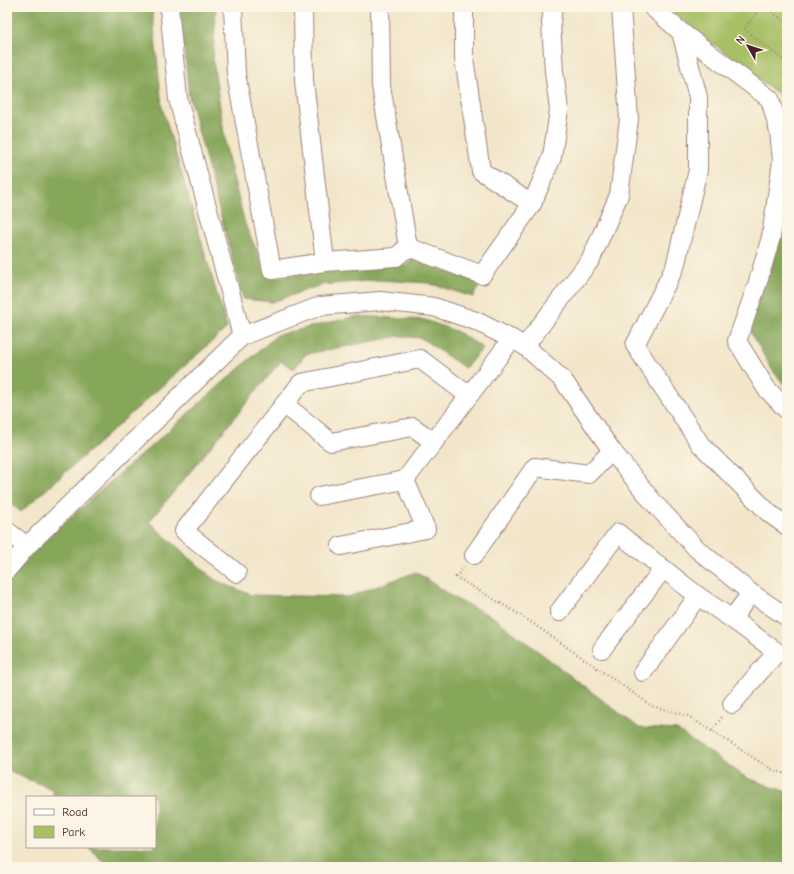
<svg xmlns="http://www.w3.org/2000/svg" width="794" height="874" font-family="'Comic Neue',sans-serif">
<rect width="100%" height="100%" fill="#fcf5e5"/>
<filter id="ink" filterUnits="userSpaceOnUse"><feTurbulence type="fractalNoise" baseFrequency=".025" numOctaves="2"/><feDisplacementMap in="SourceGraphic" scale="8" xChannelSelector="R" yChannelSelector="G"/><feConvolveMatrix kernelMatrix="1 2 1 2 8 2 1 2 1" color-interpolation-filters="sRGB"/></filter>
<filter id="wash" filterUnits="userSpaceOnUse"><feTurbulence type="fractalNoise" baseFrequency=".012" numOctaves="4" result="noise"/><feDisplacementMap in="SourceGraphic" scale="16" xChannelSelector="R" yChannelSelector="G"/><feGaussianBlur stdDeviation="0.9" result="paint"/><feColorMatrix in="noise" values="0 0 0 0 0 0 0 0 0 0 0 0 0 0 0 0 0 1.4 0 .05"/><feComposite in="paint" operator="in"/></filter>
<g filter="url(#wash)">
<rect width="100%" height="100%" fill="#f2e6ca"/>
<polygon fill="#a8bf65" stroke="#796f48" points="666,7 787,7 787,113 780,95"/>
<g fill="#86a65a" stroke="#686242">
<polygon points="7,7 152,7 162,107 227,328 21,512 7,501"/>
<polygon points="180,7 216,7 213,61 227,153 245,224 269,279 349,265 405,266 412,258 481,283 473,297 428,283 379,280 321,285 272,302 243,299 189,96"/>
<polygon points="787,180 787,388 773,371 747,326 775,257"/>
<polygon points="357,316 425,320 458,332 483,348 465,368 421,338 400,336 306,354 294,369 281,361 149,522 215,580 251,595 348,597 416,572 454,598 493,617 639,728 677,730 747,778 787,792 787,867 109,867 88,847 155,847 155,797 54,797 52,789 7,771 7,584 39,545 277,335"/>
</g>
</g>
<g filter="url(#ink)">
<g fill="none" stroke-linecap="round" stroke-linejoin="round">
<defs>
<g id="minor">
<polyline points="169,7 178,99 242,336"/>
<polyline points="233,7 236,74 272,270 325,262 396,257 408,247 482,275 532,204 552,157 559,110 554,71 551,23 553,7"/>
<polyline points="303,7 304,81 325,262"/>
<polyline points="380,7 381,86 408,247"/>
<polyline points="464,7 464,58 481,171 532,204"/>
<polyline points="652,7 681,32 770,99 779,131 782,161 771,237 757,285 737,341 766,388 787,410"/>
<polyline points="681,32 698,97 698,170 675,267 635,345 701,445 770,514 787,526"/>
<polyline points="525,346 591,259 619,195 629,119 621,7"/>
<polyline points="284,404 331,442 413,427 434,442"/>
<polyline points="319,496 405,480"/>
<polyline points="7,531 27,546"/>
<polyline points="341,546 426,529 405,480 512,339"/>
<polyline points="474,555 535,467 589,474 612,451"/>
<polyline points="7,570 27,546 242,336 320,306 380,301 434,307 476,321 525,346 563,380 612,451 653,502 697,549 751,593 787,617"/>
<polyline points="237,573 184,531 301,383 420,359 468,395"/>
<polyline points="559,612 618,533 698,596 732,619"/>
<polyline points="602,649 663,569"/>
<polyline points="643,672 698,596"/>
<polyline points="732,704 777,652 732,619 751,593"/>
</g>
</defs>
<use href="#minor" stroke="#9e827a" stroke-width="20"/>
<g stroke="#9e827a" stroke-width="2.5" stroke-dasharray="1 3" stroke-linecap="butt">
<polyline points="761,7 744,29 787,63"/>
<polyline points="766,7 787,23"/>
<polyline points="464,567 456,577 522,616 652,706 688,716 773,770 787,774"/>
<polyline points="712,731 722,717"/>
</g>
<use href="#minor" stroke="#fff" stroke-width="18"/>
</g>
</g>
<rect width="794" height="874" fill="none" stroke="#fcf5e5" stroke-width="24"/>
<rect x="26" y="796" width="130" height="52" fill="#fcf5e5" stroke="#b59f9b"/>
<rect x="34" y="809" width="20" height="6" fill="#ffffff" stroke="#b59f9b"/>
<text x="62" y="816" font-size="12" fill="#4a1f2b">Road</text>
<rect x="34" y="826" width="20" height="12" fill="#a8bf65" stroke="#b59f9b"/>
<text x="62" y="836" font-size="12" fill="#4a1f2b">Park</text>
<g transform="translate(748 46) rotate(309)" stroke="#fcf5e5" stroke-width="3" paint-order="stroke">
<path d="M0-3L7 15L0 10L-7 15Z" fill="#4a1f2b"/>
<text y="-6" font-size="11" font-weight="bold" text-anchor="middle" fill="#4a1f2b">N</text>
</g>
</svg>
